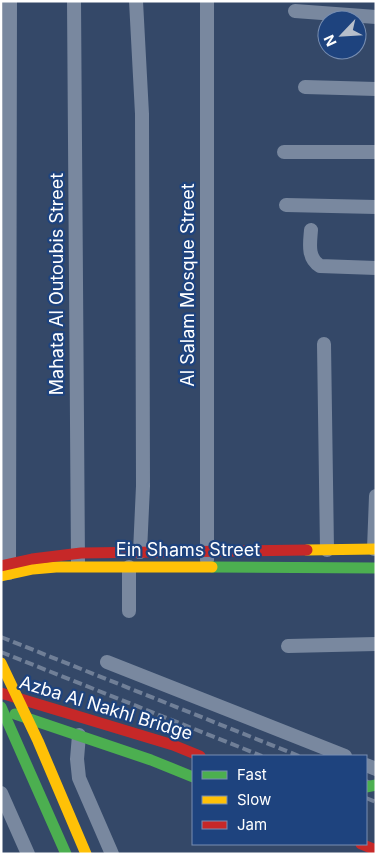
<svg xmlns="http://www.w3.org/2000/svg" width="377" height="855" font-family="Inter,sans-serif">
<rect width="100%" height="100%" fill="#344868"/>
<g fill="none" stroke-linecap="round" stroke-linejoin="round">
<g stroke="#79889f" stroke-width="14">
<polyline points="74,1 78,563"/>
<polyline points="136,1 142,114 143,486 140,552"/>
<polyline points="295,11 376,17"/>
<polyline points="305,87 376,89"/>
<polyline points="284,152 376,152"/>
<polyline points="286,205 376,207"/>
<path d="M311,230C310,243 307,258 320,266L376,268"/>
<polyline points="324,344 327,550"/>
<polyline points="374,549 376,496"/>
<polyline points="207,560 207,1"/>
<polyline points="9,573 10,1"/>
<polyline points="129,611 129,567"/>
<polyline points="288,646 376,644"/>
<polyline points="107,662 345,756"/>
<polyline points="79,735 77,759 79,778 112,854"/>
<polyline points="366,765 376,769"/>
<polyline points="1,793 28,854"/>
</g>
<g stroke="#4caf50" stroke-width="11">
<polyline points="212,567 376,568"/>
<polyline points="15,714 151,760 193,777"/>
</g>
<g stroke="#ffc107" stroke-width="11">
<polyline points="307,550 376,549"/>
<polyline points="1,576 33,569 56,567 212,567"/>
</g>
<g stroke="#c62828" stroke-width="11">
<polyline points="1,693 173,745 200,756"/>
<polyline points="361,844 376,850"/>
</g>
<g stroke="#707f97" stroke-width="4" stroke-dasharray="9 4" stroke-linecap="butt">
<polyline points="1,637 299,756"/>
<polyline points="1,652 262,756"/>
<polyline points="366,781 376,785"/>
<polyline points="366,798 376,802"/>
</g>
<g stroke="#4caf50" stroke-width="11">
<polyline points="1,707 66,854"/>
<polyline points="366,787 376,785"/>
</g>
<polyline stroke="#ffc107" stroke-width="11" points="1,663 38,741 86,854"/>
<polyline stroke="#c62828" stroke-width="11" points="1,566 32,559 81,553 307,550"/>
</g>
<g text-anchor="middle" stroke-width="4.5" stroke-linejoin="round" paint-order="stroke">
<g font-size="18" fill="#fff" stroke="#1e437e">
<text transform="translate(57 284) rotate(-90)" y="6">Mahata Al Outoubis Street</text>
<text transform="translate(188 285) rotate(-90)" y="6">Al Salam Mosque Street</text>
<text x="188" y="556">Ein Shams Street</text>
<text transform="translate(106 708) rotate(17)" y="6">Azba Al Nakhl Bridge</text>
</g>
</g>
<rect width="377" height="855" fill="none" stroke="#ffffff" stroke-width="5"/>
<rect x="192" y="755" width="175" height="90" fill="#1e437e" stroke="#788eb2"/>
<rect x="202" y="771" width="25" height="8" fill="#4caf50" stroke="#788eb2"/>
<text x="237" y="780" font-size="15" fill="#ffffff">Fast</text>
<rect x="202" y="796" width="25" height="8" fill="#ffc107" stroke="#788eb2"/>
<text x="237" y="805" font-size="15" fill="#ffffff">Slow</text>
<rect x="202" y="821" width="25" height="8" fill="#c62828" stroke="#788eb2"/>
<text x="237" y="830" font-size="15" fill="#ffffff">Jam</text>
<g transform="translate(342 35) rotate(245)"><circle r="24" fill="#1e437e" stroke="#788eb2"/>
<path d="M0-4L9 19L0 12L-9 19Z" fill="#b8bfca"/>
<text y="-8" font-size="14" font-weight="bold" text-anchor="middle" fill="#ffffff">N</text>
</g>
</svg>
